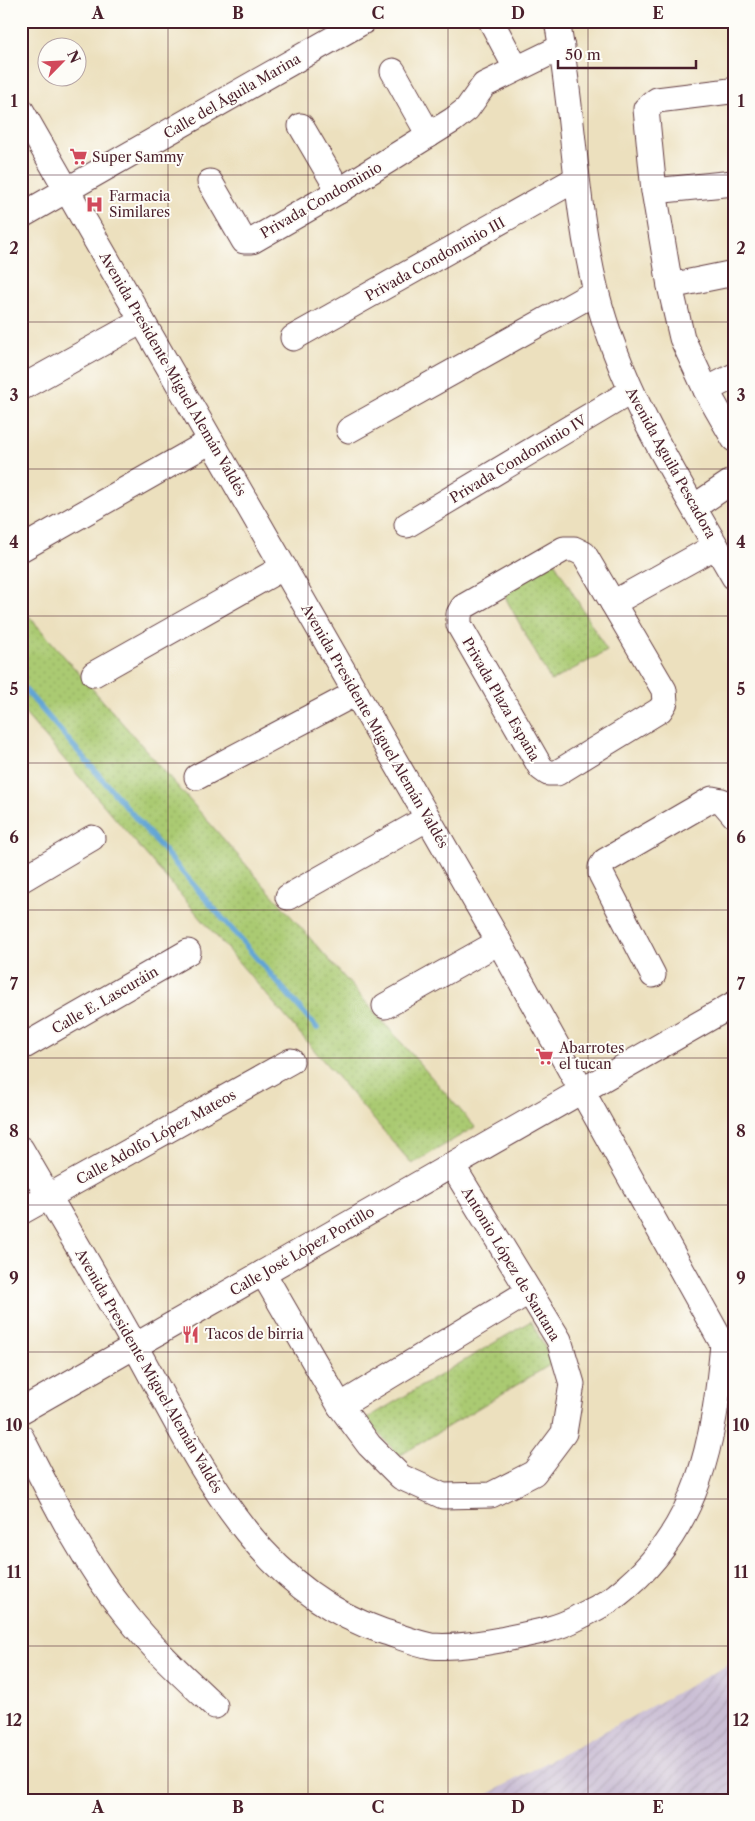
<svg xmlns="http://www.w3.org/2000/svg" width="755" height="1821" font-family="'Libre Caslon Text',serif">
<defs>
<pattern id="industrial-furrows" width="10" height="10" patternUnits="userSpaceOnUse" patternTransform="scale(1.25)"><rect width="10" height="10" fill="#cbbfd5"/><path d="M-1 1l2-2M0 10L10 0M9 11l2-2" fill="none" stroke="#b0a4b7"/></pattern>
<pattern id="grass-dots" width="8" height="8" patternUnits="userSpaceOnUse" patternTransform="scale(1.25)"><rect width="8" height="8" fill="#aaca72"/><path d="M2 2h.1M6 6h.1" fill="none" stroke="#94ad63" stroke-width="1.8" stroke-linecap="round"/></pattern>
</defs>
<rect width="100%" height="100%" fill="#fdfcf7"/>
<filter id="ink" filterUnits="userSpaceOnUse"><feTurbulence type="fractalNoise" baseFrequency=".02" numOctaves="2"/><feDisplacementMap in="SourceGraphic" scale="10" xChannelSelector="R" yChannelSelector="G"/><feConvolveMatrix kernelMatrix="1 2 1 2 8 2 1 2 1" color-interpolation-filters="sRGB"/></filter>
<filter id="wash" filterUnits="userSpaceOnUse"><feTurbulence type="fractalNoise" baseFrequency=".0096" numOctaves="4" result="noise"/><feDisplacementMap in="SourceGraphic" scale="20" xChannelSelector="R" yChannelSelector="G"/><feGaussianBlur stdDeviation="1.12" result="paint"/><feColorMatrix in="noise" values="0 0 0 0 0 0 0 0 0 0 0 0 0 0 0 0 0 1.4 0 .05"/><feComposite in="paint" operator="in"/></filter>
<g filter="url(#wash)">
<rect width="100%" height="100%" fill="#ece0be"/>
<polygon fill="url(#industrial-furrows)" points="734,1662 734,1800 477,1800 728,1665"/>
<g fill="url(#grass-dots)" stroke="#7a744e">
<polygon points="551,556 607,651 551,681 499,586"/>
<polygon points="21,607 475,1127 412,1164 21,709"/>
<polygon points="531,1321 553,1363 399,1456 366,1419"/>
</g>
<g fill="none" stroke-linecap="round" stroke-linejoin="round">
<polyline stroke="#60a4d5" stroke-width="5.5" points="21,685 317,1028"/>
</g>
</g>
<g filter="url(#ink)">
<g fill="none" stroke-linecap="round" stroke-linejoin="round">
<defs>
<g id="minor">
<polyline points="491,21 516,68"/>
<path d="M557,21C574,111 574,203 596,291C622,395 681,485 734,577"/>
<polyline points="393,71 429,135"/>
<polyline points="730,91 657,100 646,109 654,191 670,286 682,338 706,390 734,439"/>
<polyline points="21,110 499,942 734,1364"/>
<polyline points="301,126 339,191"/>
<polyline points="210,182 244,241 252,241 339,191 453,120 467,109 484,85 562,47"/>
<polyline points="654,191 734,183"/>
<polyline points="21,216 364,21"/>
<polyline points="670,286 734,273"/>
<polyline points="293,338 576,179"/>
<polyline points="21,388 142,321"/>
<polyline points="706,390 734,376"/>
<polyline points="349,430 596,292"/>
<polyline points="694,507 734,480"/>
<polyline points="407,525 630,392"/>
<polyline points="21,549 211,441"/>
<polygon points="564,549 574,549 584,554 664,690 665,702 660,710 557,773 548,773 541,768 459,625 459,614 463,607"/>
<polyline points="613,603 716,546"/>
<polyline points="94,674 284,567"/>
<polyline points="197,777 356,693"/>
<polyline points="21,880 92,838"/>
<polyline points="288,897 428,818"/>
<polyline points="653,975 601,874 601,867 605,861 712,799 722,801 734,815"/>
<polyline points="385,1006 499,942"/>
<polyline points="21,1048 188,952"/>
<path d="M21,1149C59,1215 99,1281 136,1348C197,1458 253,1588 382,1631C398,1636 415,1643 431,1646C453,1648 479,1644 500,1640C526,1634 553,1631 577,1618C590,1611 605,1605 617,1595C699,1531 714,1442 723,1344"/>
<polyline points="21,1212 291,1061"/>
<polyline points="263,1273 340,1406 369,1445 401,1477 443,1496 491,1495 534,1473 564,1433 572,1384 559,1340 452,1165"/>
<polyline points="340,1406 528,1292"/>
<polyline points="21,1411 734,1004"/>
<path d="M21,1437C52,1498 84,1563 127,1616C153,1649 184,1677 215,1706"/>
</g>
</defs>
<use href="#minor" stroke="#623c41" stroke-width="27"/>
<use href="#minor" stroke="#fff" stroke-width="25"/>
</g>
</g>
<path fill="none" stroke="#4a1f2b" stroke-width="1" stroke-opacity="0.55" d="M168,21V1800M308,21V1800M448,21V1800M588,21V1800M21,175H734M21,322H734M21,469H734M21,616H734M21,763H734M21,910H734M21,1058H734M21,1205H734M21,1352H734M21,1499H734M21,1646H734"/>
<defs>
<symbol id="supermarket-bare" viewBox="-9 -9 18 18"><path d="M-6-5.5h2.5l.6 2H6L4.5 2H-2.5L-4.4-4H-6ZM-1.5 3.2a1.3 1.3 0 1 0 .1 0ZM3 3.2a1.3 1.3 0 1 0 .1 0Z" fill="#d1495b" stroke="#fdfcf7" stroke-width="2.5" paint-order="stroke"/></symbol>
<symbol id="hospital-bare" viewBox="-9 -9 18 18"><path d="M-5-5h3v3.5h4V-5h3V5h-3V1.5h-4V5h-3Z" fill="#d1495b" stroke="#fdfcf7" stroke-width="2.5" paint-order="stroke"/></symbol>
<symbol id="restaurant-bare" viewBox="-9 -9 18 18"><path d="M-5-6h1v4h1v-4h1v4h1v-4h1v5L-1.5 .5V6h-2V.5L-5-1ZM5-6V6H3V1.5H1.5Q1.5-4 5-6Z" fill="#d1495b" stroke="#fdfcf7" stroke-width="2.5" paint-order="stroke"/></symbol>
</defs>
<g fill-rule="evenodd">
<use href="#supermarket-bare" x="66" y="144" width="25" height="25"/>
<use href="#hospital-bare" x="82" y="192" width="25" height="25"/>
<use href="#supermarket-bare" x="532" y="1044" width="25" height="25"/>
<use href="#restaurant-bare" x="178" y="1322" width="25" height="25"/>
</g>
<g text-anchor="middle" stroke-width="4" stroke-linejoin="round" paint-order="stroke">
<g font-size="14" fill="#4a1f2b" stroke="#fdfcf7">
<text transform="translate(232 96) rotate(-30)" y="5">Calle del Águila Marina</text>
<text transform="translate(321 200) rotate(-30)" y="5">Privada Condominio</text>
<text transform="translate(435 259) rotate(-29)" y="5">Privada Condominio III</text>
<text transform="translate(173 374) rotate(60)" y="5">Avenida Presidente Miguel Alemán Valdés</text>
<text transform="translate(518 459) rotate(-31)" y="5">Privada Condominio IV</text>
<text transform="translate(671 463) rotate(61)" y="5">Avenida Aguila Pescadora</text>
<text transform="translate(501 699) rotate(60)" y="5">Privada Plaza España</text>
<text transform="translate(375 726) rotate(60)" y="5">Avenida Presidente Miguel Alemán Valdés</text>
<text transform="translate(105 1000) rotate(-30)" y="5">Calle E. Lascuráin</text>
<text transform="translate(156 1137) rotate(-29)" y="5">Calle Adolfo López Mateos</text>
<text transform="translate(302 1251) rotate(-30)" y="5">Calle José López Portillo</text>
<text transform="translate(511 1264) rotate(59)" y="5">Antonio López de Santana</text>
<text transform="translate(149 1371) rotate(60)" y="5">Avenida Presidente Miguel Alemán Valdés</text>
</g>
<g font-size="14" fill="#4a1f2b" stroke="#fdfcf7" text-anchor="start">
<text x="92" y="162">Super Sammy</text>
<text x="109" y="201">Farmacia<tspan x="109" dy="16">Similares</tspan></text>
<text x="559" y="1053">Abarrotes<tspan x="559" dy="16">el tucan</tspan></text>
<text x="205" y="1339">Tacos de birria</text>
</g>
</g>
<rect width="755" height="1821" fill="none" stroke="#fdfcf7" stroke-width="55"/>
<g transform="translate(62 62) rotate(66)"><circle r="24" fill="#fdfcf7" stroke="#b5a4a5"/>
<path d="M0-4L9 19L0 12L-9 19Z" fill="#d1495b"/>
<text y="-8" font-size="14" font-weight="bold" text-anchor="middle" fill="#4a1f2b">N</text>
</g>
<path d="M558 60v8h138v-8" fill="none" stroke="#4a1f2b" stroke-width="2.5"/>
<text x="565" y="60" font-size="15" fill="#4a1f2b" stroke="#fdfcf7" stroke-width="4" paint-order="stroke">50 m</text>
<rect x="28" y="28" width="700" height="1766" fill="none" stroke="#4a1f2b" stroke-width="2"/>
<g font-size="16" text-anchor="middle" font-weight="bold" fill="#4a1f2b">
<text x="98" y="19">A</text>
<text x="238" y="19">B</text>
<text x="378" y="19">C</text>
<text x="518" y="19">D</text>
<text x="658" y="19">E</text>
<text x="14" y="107">1</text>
<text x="741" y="107">1</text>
<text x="14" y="254">2</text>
<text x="741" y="254">2</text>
<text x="14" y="401">3</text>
<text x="741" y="401">3</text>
<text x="14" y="548">4</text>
<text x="741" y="548">4</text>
<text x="14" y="695">5</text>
<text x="741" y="695">5</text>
<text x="14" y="843">6</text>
<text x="741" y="843">6</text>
<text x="14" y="990">7</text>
<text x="741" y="990">7</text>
<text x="14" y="1137">8</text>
<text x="741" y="1137">8</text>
<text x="14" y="1284">9</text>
<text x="741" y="1284">9</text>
<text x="14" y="1431">10</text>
<text x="741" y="1431">10</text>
<text x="14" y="1578">11</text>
<text x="741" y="1578">11</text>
<text x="14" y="1726">12</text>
<text x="741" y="1726">12</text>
<text x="98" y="1813">A</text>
<text x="238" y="1813">B</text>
<text x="378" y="1813">C</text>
<text x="518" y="1813">D</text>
<text x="658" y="1813">E</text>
</g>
</svg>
